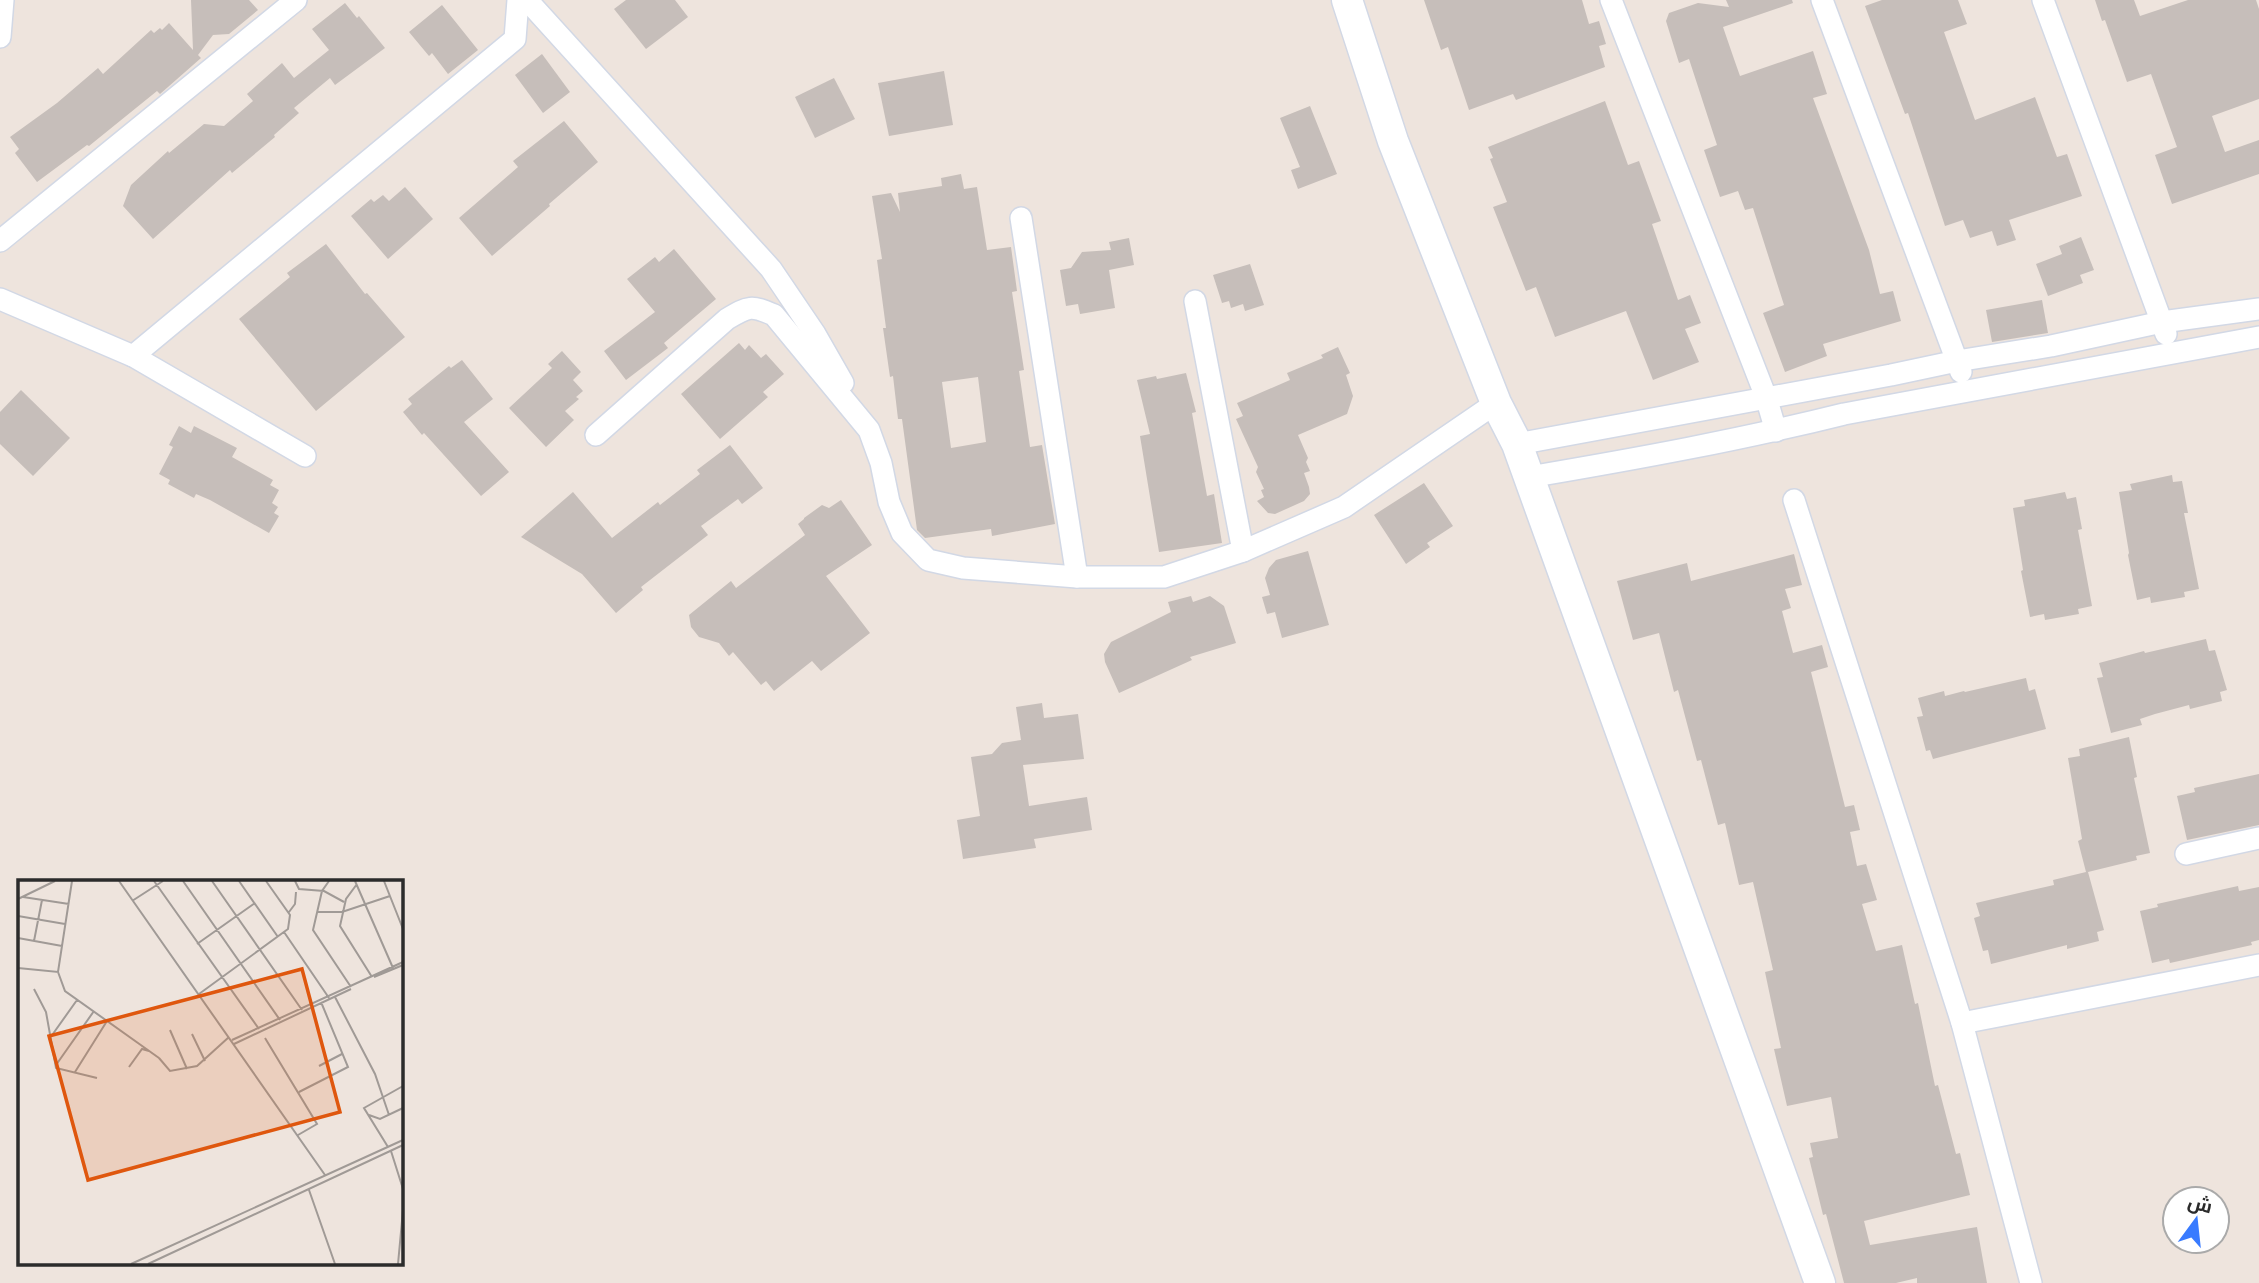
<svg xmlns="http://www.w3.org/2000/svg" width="2259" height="1283" font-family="'Noto Sans',Cairo,sans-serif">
<rect width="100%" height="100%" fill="#eee4dd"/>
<g fill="#c6beba" fill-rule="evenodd">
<polygon points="191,0 249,0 258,10 229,34 213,35 198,55 201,58 168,87 160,94 157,91 89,146 87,145 37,182 15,153 19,149 10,137 57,103 98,68 103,74 151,30 154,33 160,28 162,30 169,23 193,50"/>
<polygon points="626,0 675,0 688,17 646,49 614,9"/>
<polygon points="1424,0 1582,0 1589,24 1599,21 1606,44 1599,46 1605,67 1516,100 1513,94 1469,110 1448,47 1441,50"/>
<polygon points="1726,0 1792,0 1793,3 1723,27 1734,59 1740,76 1813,51 1827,94 1813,98 1869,250 1880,294 1893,291 1901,321 1823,344 1827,356 1785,372 1763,313 1784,305 1753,208 1745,210 1738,191 1720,197 1704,150 1717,145 1689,59 1679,63 1666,21 1669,13 1698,3 1729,7"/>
<polygon points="1882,0 1958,0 1967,24 1944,32 1975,120 2035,97 2057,157 2067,154 2082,196 2009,220 2016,240 1997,246 1992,231 1970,238 1963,220 1945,226 1908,113 1905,114 1865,6"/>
<polygon points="2095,0 2134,0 2140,16 2188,0 2256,0 2259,9 2259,99 2212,116 2225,152 2259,140 2259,174 2172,204 2155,155 2177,147 2151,74 2127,82 2105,20 2102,21"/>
<polygon points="345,3 357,18 359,16 385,48 335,85 330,78 294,108 299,113 274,135 275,137 232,173 230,170 153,239 123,206 131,185 168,151 169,153 204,124 224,126 253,101 247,94 282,63 294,78 329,50 312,29"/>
<polygon points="442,5 478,50 448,74 432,53 429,56 409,32"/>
<polygon points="542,54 570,92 543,113 515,75"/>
<polygon points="944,71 953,125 889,136 878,83"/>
<polygon points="834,78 855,119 815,138 795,97"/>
<polygon points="1605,101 1628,165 1639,161 1661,221 1652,224 1678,300 1690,295 1701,323 1685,329 1699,362 1653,380 1626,311 1555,337 1536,287 1526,291 1493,207 1507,202 1490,159 1493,158 1488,147"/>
<polygon points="1310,106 1337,174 1298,189 1291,170 1300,167 1280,118"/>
<polygon points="564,121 598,162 549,204 550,206 492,256 459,218 518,167 513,161"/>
<path d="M961,174L964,189L977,187L987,250L1011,247L1017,291L1012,292L1024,370L1019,371L1030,447L1042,445L1055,524L992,536L991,529L925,538L917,530L902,419H898L893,376L890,377L883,328H886L877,260L882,259L872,196L891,193L900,212L898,193L942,186L941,178ZM978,377L986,442L951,448L942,382Z"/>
<polygon points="405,187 433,219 388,259 351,216 371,199 374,202 383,195 389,201"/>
<polygon points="2081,237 2094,270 2080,275 2083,283 2048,296 2036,264 2062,254 2059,246"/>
<polygon points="1129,238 1134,265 1109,270 1115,308 1080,314 1078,304 1066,306 1060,270 1071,268 1082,252 1111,250 1109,242"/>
<polygon points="326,244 365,294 367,293 405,337 316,411 239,319 290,277 287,273"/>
<polygon points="674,249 716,299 664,343 668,348 626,380 604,351 655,312 627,279 655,257 659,262"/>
<polygon points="1250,264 1264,305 1245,311 1243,304 1231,308 1229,301 1222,303 1213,275"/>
<polygon points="2042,300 2048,333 1992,342 1986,310"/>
<polygon points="739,343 745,350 749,345 761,358 766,354 784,374 763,392 768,397 720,439 681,394"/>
<polygon points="1338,347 1350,373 1346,375 1353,396 1347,414 1298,435 1308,458 1306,462 1310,471 1304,473 1309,487 1310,494 1304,501 1275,514 1268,513 1257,501 1264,497 1261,490 1264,489 1256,472 1258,467 1236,419 1243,416 1237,403 1290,380 1287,373 1323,358 1321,355"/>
<polygon points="562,351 581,372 573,380 583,391 576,397 579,399 565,411 574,420 546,447 509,408 552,368 548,364"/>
<polygon points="462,360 493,399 464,422 509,472 481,496 424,433 422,435 403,412 412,404 408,399 449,366 451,368"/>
<polygon points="1186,373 1196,412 1192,413 1207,496 1214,494 1222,543 1159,552 1140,436 1150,434 1137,380 1156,376 1157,379"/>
<polygon points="21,390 70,438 33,476 0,444 0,412"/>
<polygon points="179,426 191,433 194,426 237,448 232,457 273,480 270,485 279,490 272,503 278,507 274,513 279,516 269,533 210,500 196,494 194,498 168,484 170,480 159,474 173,447 169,445"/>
<polygon points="730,445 763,488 742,504 738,499 701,526 708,535 641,587 643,590 616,613 582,574 521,537 573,492 612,538 658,502 660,505 700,474 697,470"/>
<polygon points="2172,475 2173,482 2182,481 2188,513 2184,513 2199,589 2184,592 2185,597 2174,599 2151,603 2150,597 2137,600 2128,555 2129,553 2119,492 2132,490 2130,484"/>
<polygon points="1424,483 1453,526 1427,543 1430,547 1406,564 1374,515"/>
<polygon points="2065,492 2067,499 2076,497 2082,529 2078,530 2092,606 2078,609 2079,614 2045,620 2044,614 2030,617 2021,571 2023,570 2013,508 2025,506 2024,500"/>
<polygon points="841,500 872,545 826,576 870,633 821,671 812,661 774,691 766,681 761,685 733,652 729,656 719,643 699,637 691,627 689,615 731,581 736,588 805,535 798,524 804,519 804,518 822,505 829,508"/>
<polygon points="1308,551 1329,625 1282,638 1275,612 1267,614 1262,597 1270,595 1265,578 1269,568 1276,560"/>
<polygon points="1794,554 1802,585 1785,589 1791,608 1782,611 1793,653 1822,645 1828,667 1811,672 1845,807 1854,805 1860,830 1850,832 1857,866 1866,864 1877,900 1862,904 1876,951 1902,945 1915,1004 1918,1003 1935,1086 1938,1085 1956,1154 1960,1153 1970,1195 1864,1221 1870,1245 1977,1227 1987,1283 1917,1283 1917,1278 1896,1283 1844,1283 1826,1214 1823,1215 1809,1158 1813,1157 1810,1143 1838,1138 1831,1097 1787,1106 1774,1049 1781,1048 1765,972 1773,970 1753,882 1739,885 1725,823 1718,825 1701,760 1697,761 1678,690 1674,692 1659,633 1633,640 1617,581 1687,563 1691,581"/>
<polygon points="1191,596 1193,602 1210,596 1224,606 1236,643 1190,657 1192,660 1119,693 1105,662 1104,654 1111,642 1171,612 1168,602"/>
<polygon points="2206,639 2209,651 2215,650 2227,690 2220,692 2222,701 2190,709 2189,705 2155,714 2140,719 2142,725 2111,733 2097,678 2103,677 2099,663 2144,651 2145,653"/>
<polygon points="2026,678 2029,691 2035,689 2046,729 1933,759 1930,750 1926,751 1917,717 1923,716 1918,698 1944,691 1945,696 1964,691 1965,692"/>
<polygon points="1042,703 1044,718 1078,714 1084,759 1023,765 1029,806 1087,797 1092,830 1034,839 1036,848 963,859 957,820 980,816 971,757 992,754 1002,743 1021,740 1016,707"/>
<polygon points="2129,737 2137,777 2134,778 2150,853 2136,856 2137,860 2088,872 2104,930 2097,932 2099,941 2067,949 2067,945 1991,964 1988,950 1983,951 1974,918 1980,916 1976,903 2054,885 2053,880 2086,872 2078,841 2082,839 2068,758 2080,756 2079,749"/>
<polygon points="2259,774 2259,825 2187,840 2177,796 2195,792 2194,788"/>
<polygon points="2238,886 2239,891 2259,887 2259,940 2251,942 2252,945 2170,963 2169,959 2152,963 2140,911 2158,907 2157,904"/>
</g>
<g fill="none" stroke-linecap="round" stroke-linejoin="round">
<defs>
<g id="street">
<polyline points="527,0 771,269 815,334 843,383"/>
<polyline points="1611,0 1766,397 1776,431"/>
<polyline points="1822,0 1961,372"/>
<polyline points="2043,0 2166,334"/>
<polyline points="0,37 3,0"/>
<polyline points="1021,218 1077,577"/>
<polyline points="0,241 296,0"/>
<polyline points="0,299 133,356 305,456"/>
<polyline points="1195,301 1243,551"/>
<polyline points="133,356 515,39 518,0"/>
<path d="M596,435L727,319C749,306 751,305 774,315L869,430L881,463L889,502L902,533L928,560L963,568L1077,577H1164L1243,551L1344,507L1496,403"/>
<polyline points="1517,444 1891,375 1957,361 2051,346 2162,322 2259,309"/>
<path d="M1529,477C1635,459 1740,440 1844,414L2259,337"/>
<polyline points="1794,500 1962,1023 2031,1283"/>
<polyline points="2186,854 2259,838"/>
<polyline points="1962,1023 2259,965"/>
</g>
<polyline id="secondary" points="1347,0 1393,141 1496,403 1517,444 1820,1283"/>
</defs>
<use href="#street" stroke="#d2d8e5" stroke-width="24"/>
<use href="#secondary" stroke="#d2d8e5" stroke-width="33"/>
<use href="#street" stroke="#fff" stroke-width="21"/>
<use href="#secondary" stroke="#fff" stroke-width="30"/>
</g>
<g transform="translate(18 880)">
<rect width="385" height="385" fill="#eee4dd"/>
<path fill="none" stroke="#a09a96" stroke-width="2" d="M101,1L307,295M136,1L241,149M165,1L262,140M194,1L284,130M221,1L260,57M277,1L281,9L306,11L326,22M311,1L304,11L295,50L333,107M337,1L375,88M366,1L385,49M339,4L328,19L322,46L354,97M5,17L51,24M0,19L37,1M114,21L145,1M271,32L277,24L278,12M299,32H324L372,16M0,36L47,44M266,52L311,118M0,58L44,66M16,61L24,20M179,64L237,23M0,88L40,92L54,1M40,92L47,111L141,178M356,97L385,85M16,109L28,132L38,188L79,198M181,114L270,49L272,35L248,1M317,117L357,194L371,235M152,150L169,189M174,154L187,181M32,158L59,120M247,158L299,244L280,255M214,160L385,82M216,164L333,109M141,178L152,191L179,186L211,157M38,185L76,131M301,186L324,174M111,187L124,169L131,171M57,192L89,141M281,212L330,187L303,122M351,235L362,239L385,228M370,267L346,228L385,206M373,271L385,309M291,310L317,384M113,384L385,260M130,384L385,265M380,384L385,330"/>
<path fill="#df570e" fill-opacity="0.15" stroke="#df570e" stroke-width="3.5" d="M284,89L322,232L70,300L31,156Z"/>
<rect width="385" height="385" fill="none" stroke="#2b2b2b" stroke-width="3.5"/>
</g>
<g transform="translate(2196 1220) rotate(15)"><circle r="33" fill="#ffffff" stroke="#aaaaaa" stroke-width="2"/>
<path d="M0-5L12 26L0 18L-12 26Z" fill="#397bff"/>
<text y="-10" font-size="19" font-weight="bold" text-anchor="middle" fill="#2b2b2b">ش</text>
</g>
</svg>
